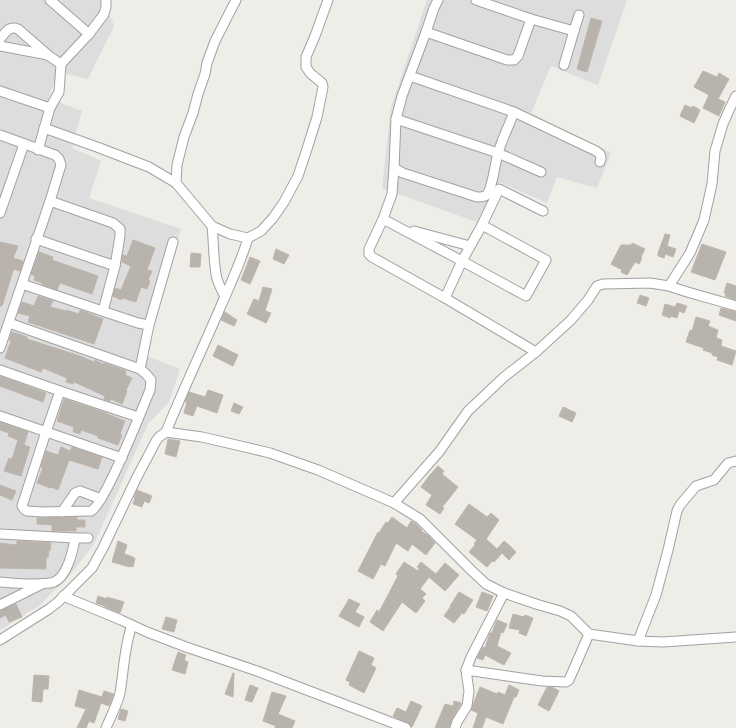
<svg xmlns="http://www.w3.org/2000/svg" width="736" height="728" font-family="Raleway,sans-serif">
<rect width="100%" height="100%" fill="#efede7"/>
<g fill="#dedddd">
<polygon points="0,0 111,0 109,13 114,26 88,79 59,72 48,98 82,111 72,148 101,161 89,198 181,229 144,355 180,369 169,402 148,424 94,544 74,570 40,605 0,630"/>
<polygon points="427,0 627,0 598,85 551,66 531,113 611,153 597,188 557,177 547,203 499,182 479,223 382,188 391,107"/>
</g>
<g fill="#b8b3ad" stroke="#bfb5ab">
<polygon points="591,18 602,21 587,72 577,69"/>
<polygon points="703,71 717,77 719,73 729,79 718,99 725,102 719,116 703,108 709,95 694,87"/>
<polygon points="685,105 692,108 693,106 700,110 694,123 680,116"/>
<polygon points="665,234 670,235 667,246 676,249 673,257 665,254 664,258 658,256 658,253"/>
<polygon points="133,240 155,248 147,270 152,271 148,280 150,281 147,289 141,287 136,302 122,298 121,300 113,296 115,288 121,290 131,266 122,262 123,255 127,256"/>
<polygon points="0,242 18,246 13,258 23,261 20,271 14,269 13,271 2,306 0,306"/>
<polygon points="632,243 645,249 641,257 642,258 639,264 635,262 627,275 621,272 622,270 611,264 621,245 632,245"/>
<polygon points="702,244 726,252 715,280 691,272"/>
<polygon points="276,249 289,255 284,264 273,259"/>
<polygon points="39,252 53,257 52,260 98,276 92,294 60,283 57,290 42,284 42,283 34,280 35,276 31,274"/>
<polygon points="191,253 201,254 200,267 190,267"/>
<polygon points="250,257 260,261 250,284 241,280"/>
<polygon points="727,283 736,286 736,300 725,296 726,294 724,293"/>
<polygon points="263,287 272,289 265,311 271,313 266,323 247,314 254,299 259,301"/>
<polygon points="640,295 649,298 646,306 637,303"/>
<polygon points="38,296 53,301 50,307 66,311 66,310 79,314 80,310 103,319 94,344 28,322 30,316 18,313 22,302 34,306"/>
<polygon points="677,303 687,306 684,313 679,311 677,318 671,316 670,318 662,315 665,304 675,307"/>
<polygon points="721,308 736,312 736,321 719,315"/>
<polygon points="225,312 237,320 234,326 221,320"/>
<polygon points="696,317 710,321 708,326 718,330 716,338 722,340 721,346 736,351 732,365 717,360 718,357 712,355 712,353 703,350 704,348 686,342 690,330 692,331"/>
<polygon points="12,332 27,337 27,339 80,356 94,362 95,360 103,364 104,363 126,371 125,375 132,378 126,390 127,391 122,404 111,399 110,401 104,399 105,396 74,382 73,384 66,382 67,378 43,368 41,372 5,358 11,341 9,340"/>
<polygon points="218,345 238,355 233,366 213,356"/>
<polygon points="0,376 46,393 43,402 0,386"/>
<polygon points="208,390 223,395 217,413 197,406 193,416 184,413 187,402 185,402 189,392 205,397"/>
<polygon points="64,399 106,413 105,413 125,421 120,434 122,435 118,445 98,438 98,436 81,430 80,434 73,432 74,427 57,421"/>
<polygon points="234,403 243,407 239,414 231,411"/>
<polygon points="563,407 576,413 572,422 559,416"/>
<polygon points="0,422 28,432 24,445 30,447 21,476 4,471 9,458 12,459 18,440 8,436 9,433 0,430"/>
<polygon points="168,439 180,441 176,457 165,454"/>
<polygon points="61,447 70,451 72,447 102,457 98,469 69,460 58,490 51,487 50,488 37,483 43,468 41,467 46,451 58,455"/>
<polygon points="438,466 444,471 442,474 458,487 447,501 442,507 444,508 440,514 426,505 432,495 421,487 429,476"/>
<polygon points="0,485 16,491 12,500 0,495"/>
<polygon points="137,490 152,496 149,503 144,501 142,507 133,504 135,498 134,498"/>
<polygon points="469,504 487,517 491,513 499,520 486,539 497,549 504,541 510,546 516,552 509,560 502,553 494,562 492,561 487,567 469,552 475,545 474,544 477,540 455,524"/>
<polygon points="77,517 77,520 85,520 85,527 76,527 76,531 52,531 52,525 37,524 37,518"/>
<polygon points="392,517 407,528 411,521 416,524 422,530 421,531 429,536 435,543 426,555 412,544 408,551 396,543 385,566 381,564 373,579 358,571 378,532 379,533 386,522 388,523"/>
<polygon points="17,541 51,543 50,551 49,550 48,558 46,557 46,569 0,568 0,543 17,545"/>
<polygon points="118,541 127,545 124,554 133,557 133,558 135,558 133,567 130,566 130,567 112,562"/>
<polygon points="404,562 418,571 419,568 417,567 421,562 436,574 445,563 459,575 445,591 429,577 420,589 426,594 422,598 425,601 416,613 402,602 383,631 370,622 377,610 379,612 398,576 396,574"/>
<polygon points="459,592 473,600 464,614 462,613 454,623 444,616 451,606 450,606"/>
<polygon points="482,592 493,596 487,611 476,607"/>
<polygon points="98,596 107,599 107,597 124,602 120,613 105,607 105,606 96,603"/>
<polygon points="349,599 360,604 355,612 364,617 359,627 339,616"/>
<polygon points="16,604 22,617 9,622 6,615 0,618 0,611"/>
<polygon points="513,614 524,617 525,615 533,618 526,636 519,633 520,630 509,628"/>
<polygon points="166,617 177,620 174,632 162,629"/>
<polygon points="497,620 507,624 503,633 501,632 497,646 511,653 504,665 485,655 483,660 477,658 483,647 485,648 490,633 492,633"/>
<polygon points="359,651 374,658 371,665 376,668 364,693 349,685 350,682 346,680"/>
<polygon points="178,652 186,655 184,660 188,662 185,674 172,670"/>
<polygon points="233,673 234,673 233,697 225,694"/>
<polygon points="34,675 49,676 48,689 43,689 42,702 32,701"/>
<polygon points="250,685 258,688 252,702 245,700"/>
<polygon points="509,685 519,690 516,697 514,697 503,724 486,717 482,728 473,728 478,713 471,710 474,702 480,687 497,694 498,692 505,695"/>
<polygon points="547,687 552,687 559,691 549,711 538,705"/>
<polygon points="79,690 102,697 104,691 114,694 109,706 101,703 94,723 89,721 86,728 77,728 86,709 75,706"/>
<polygon points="272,692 286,696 278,714 295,721 292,728 275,728 276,726 263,721"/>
<polygon points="411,701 422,706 412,727 408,723 393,716 397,708 406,712"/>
<polygon points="454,701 461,703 461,704 452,719 449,728 435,728 445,704 453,706"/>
<polygon points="121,709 128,711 125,721 118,719"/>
</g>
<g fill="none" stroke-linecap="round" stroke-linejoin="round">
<defs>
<g id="minor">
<polyline points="50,0 89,34"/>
<polyline points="476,0 531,19 574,31 579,15"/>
<polyline points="426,32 507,60 514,60 518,56 531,19"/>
<path d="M0,39C5,33 9,25 18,29L49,56L61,64"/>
<polyline points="0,46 48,55"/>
<polyline points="564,65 574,31"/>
<path d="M410,76L514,112C509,126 502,139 498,153C495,164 493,184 488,193C486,197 482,197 477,197L403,173L394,168L396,119L402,96L426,32L434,8L438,0"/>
<polyline points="0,91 50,108"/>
<polyline points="514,112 596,151 600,154 601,158 600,162"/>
<polyline points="396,119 498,153 541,172"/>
<polyline points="44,128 97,147 149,167 176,183 212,226 230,234 248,238 261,231 273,218 284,202 298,176 307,149 317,117 323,87 322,83 310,73 306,67 306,57 315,36 328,0"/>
<polyline points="0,135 55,155 59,159 61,165 50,201 0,348"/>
<polyline points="38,150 50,108 59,92 61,64 89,34 104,14 106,7 106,0"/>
<polyline points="394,168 392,194 383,219 369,249 369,254 372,257 445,298 536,352"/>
<polyline points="176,183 177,165 184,137 193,113 198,94 205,74 207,63 215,41 236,0"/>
<polyline points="50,201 113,223 120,229 120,236 115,266 103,311"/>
<polyline points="0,213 24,144"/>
<polyline points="383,219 462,261 445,298"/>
<polyline points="482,225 546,260 526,296 462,261 482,225 499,189 543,211"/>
<path d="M212,226C214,244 213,262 217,279C219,285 222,291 225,297"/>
<polyline points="414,231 470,246"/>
<polyline points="36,239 115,266"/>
<polyline points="22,284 138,323 149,325"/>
<path d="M669,286C691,294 714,299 736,306"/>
<path d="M9,323L140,369L146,374L151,380L150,390C142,409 105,504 91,511L43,512L27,511L24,509L22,506L46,432L60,391"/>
<polyline points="140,369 149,325 173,242"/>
<polyline points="0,370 60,391 138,417"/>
<polyline points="0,416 122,458"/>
<path d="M166,432C183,390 202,350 220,308C230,285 241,262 248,238"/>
<polyline points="394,503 420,519 471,570 486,584 504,593 536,604 560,611 571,616 589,634 638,641 663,642 736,637"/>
<polyline points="62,512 75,493 80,491 101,499"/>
<polyline points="0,534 75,538 88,538"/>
<path d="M0,582C13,583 42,586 54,582C67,577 73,551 75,538"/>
<polyline points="63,596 121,620 147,632 186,647 257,671 406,728"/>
<polyline points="0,605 42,584"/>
<polyline points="0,640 49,609 58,602 92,568 103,548 137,477 156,441 159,437 166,432 202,437 270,453 318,470 394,503 439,452 468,411 504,377 536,352 571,320 588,300 597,286 603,284 650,283 669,286 690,253 704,220 712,184 715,151 723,124 730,108 736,96"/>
<polyline points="638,641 656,595 668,550 677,511 680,505 696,486 714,480 728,463 736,461"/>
<polyline points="466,670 542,681 566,682 569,680 589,634"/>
<path d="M106,728C110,718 118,703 120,693C124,670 124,647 132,625"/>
<polyline points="455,728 457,722 467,706 469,691 466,670 471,657 504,593"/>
</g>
</defs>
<use href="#minor" stroke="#a1a1a1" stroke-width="11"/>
<use href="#minor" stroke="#fff" stroke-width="9"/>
</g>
</svg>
